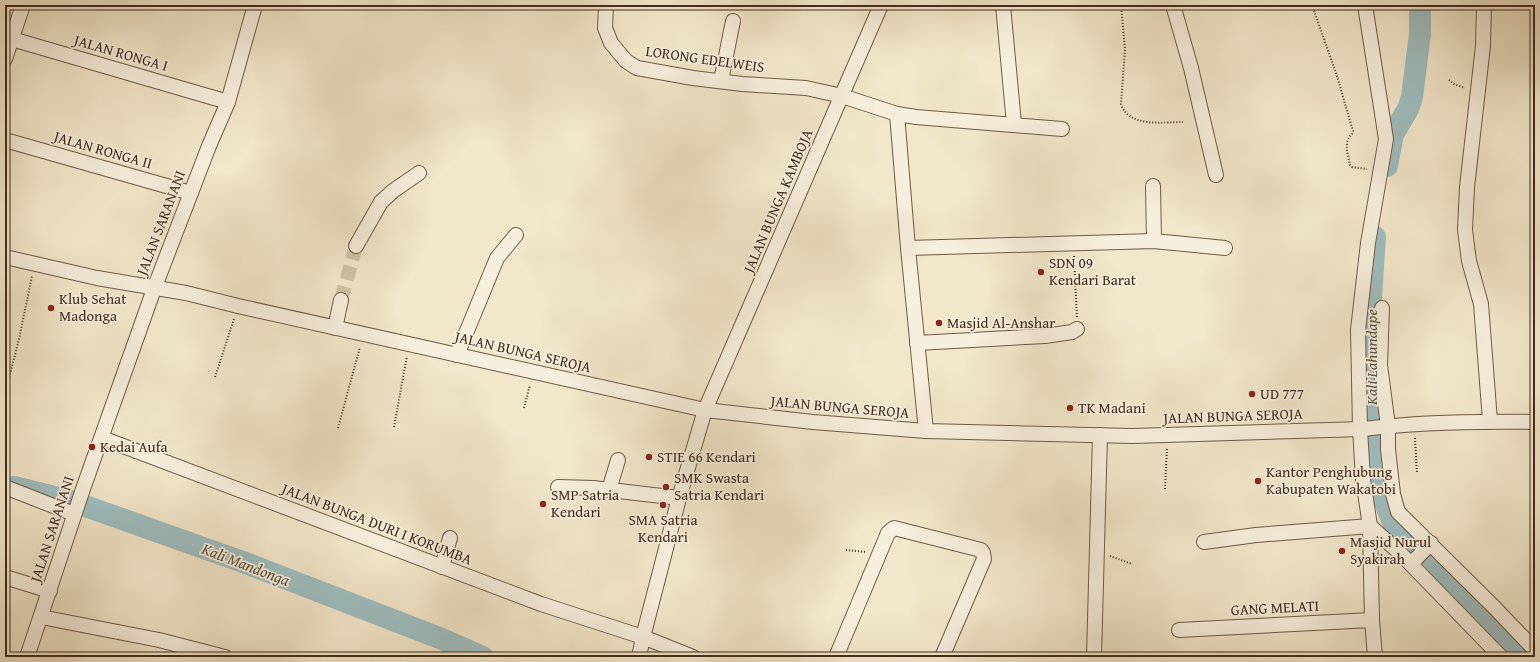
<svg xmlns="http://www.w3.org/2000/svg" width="1540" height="662" font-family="'Gentium Book Plus',serif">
<rect width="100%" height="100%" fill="#f2e7ca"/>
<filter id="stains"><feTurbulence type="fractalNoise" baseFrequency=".005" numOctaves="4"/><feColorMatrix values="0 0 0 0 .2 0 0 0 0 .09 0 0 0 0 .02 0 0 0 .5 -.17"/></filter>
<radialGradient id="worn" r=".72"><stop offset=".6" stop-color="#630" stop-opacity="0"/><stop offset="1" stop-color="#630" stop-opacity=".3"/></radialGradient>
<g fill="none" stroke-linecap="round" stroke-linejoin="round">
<g stroke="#9fbec0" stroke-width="22">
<polyline points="1387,166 1393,134 1408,109 1412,97 1420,34 1420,5"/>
<polyline points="1375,237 1368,342 1368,388 1374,448 1383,498 1395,527 1411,549 1526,657"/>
<polyline points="14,487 71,501 243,562 442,639 483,657"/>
</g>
<polyline stroke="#cfc2a7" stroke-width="14" stroke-dasharray="14 7" stroke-linecap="butt" points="341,300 356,246"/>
<defs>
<g id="minor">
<polyline points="606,5 605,28 611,43 626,61 637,68 693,78 742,84 806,88 842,96 897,114 916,117 1062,129"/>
<polyline points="1003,5 1014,124"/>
<polyline points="1173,5 1191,68 1216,175"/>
<polyline points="1365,5 1386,139 1368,243 1358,330 1360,429 1363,479 1370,526 1372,620 1375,657"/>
<polyline points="1484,5 1483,46 1467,187 1465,230 1469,261 1481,304 1490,421"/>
<polyline points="5,37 228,102"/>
<polyline points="5,59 23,5"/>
<polyline points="721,81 733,21"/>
<polyline points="897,114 908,248 1154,241 1225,248"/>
<polyline points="5,140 191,193"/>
<polyline points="1153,186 1154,241"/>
<polyline points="356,246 381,202 393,191 419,173"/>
<polyline points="908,248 926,431"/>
<path d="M5,257L97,278L186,293L238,306L705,410L813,422L926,431L1132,436L1363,429C1420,422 1478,421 1535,422"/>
<polyline points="1382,308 1380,365 1388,426 1388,449 1393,494 1398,512 1495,608 1535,650"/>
<polyline points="335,328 341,300"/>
<polyline points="917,343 1045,336 1072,332 1077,329"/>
<polyline points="457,355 497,258 516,235"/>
<polyline points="102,438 541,604 643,637 693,657"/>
<polyline points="5,487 74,514"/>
<polyline points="558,487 593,488 679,498"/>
<polyline points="609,490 618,460"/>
<polyline points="1204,542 1256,535 1370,526 1400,553 1501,657"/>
<polyline points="1411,564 1431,543"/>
<polyline points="442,567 450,538"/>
<polyline points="5,577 50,591"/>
<polyline points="41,617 159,640 225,657"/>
<polyline points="1179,630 1372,620"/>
<polyline points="27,657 83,489 154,289 209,146 228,102 255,5"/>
<polyline points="639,657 643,637 679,498 705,410 881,5"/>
<polyline points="836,657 888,533 894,528 981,550 983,553 984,559 942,657"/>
<polyline points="1094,657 1100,435"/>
</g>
</defs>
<use href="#minor" stroke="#6f5b48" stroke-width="16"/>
<g stroke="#432c1c" stroke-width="2" stroke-dasharray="1 2" stroke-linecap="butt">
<path d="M1121,5L1125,49L1121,104C1129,128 1163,122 1183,122"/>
<path d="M1312,5L1337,76L1353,131L1352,134C1343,142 1348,154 1350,165L1352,167L1367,169"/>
<polyline points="1449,80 1454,84 1465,88"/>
<polyline points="1074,256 1077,318"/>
<polyline points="215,377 234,319"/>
<polyline points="7,386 19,339 32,276"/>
<polyline points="524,408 530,385"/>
<polyline points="394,427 407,356"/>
<polyline points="338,428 360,347"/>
<polyline points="1415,438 1417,474"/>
<polyline points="1165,489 1167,448"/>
<polyline points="846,550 866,552"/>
<polyline points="1110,556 1132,564"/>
</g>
<use href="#minor" stroke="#f7efdd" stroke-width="14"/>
</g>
<g fill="#8f2418" stroke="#f7efdd" stroke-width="1.5">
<circle cx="1041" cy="272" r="4"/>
<circle cx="51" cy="308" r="4"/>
<circle cx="939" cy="323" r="4"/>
<circle cx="1252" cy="394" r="4"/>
<circle cx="1070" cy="408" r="4"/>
<circle cx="92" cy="447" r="4"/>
<circle cx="649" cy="457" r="4"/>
<circle cx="1258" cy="481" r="4"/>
<circle cx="666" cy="487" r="4"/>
<circle cx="543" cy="504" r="4"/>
<circle cx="663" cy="505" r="4"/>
<circle cx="1342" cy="551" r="4"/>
</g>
<g text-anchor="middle" stroke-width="3.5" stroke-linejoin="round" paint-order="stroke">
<g font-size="15" fill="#432c1c" stroke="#f7efdd">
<text transform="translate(121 53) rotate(16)" y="5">JALAN RONGA I</text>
<text transform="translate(705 59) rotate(8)" y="5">LORONG EDELWEIS</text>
<text transform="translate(103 150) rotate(16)" y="5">JALAN RONGA II</text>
<text transform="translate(778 201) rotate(-67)" y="5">JALAN BUNGA KAMBOJA</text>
<text transform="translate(161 223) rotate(-69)" y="5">JALAN SARANANI</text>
<text transform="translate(523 352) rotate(13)" y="5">JALAN BUNGA SEROJA</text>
<text transform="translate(840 407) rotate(5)" y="5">JALAN BUNGA SEROJA</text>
<text transform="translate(1233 416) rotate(-2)" y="5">JALAN BUNGA SEROJA</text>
<text transform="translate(377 524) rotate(21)" y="5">JALAN BUNGA DURI I KORUMBA</text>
<text transform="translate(52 529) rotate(-72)" y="5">JALAN SARANANI</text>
<text transform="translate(1275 608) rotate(-3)" y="5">GANG MELATI</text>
</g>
<g font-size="15" fill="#432c1c" stroke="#f7efdd" text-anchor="start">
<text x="1049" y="268">SDN 09<tspan x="1049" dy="17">Kendari Barat</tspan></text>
<text x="59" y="304">Klub Sehat<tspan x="59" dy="17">Madonga</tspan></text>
<text x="947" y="328">Masjid Al-Anshar</text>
<text x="1260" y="399">UD 777</text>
<text x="1078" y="413">TK Madani</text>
<text x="100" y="452">Kedai Aufa</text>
<text x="657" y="462">STIE 66 Kendari</text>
<text x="1266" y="477">Kantor Penghubung<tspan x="1266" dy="17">Kabupaten Wakatobi</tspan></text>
<text x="674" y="483">SMK Swasta<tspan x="674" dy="17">Satria Kendari</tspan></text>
<text x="551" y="500">SMP Satria<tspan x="551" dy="17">Kendari</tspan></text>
<text x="663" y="525" text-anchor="middle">SMA Satria<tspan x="663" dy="17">Kendari</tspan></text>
<text x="1350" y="547">Masjid Nurul<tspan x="1350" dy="17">Syakirah</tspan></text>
</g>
<g font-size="16" font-style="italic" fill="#5a5045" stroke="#f7efdd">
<text transform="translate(1371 357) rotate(-90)" y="6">Kali Lahundape</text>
<text transform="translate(246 564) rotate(21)" y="6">Kali Mandonga</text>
</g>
</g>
<rect width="1540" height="662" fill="none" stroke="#f2e7ca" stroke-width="20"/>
<rect x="6" y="6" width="1528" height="650" fill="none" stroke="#432c1c" stroke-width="2"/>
<rect x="10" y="10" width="1520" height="642" fill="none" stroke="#432c1c"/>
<rect width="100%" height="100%" filter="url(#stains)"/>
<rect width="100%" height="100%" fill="url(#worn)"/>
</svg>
